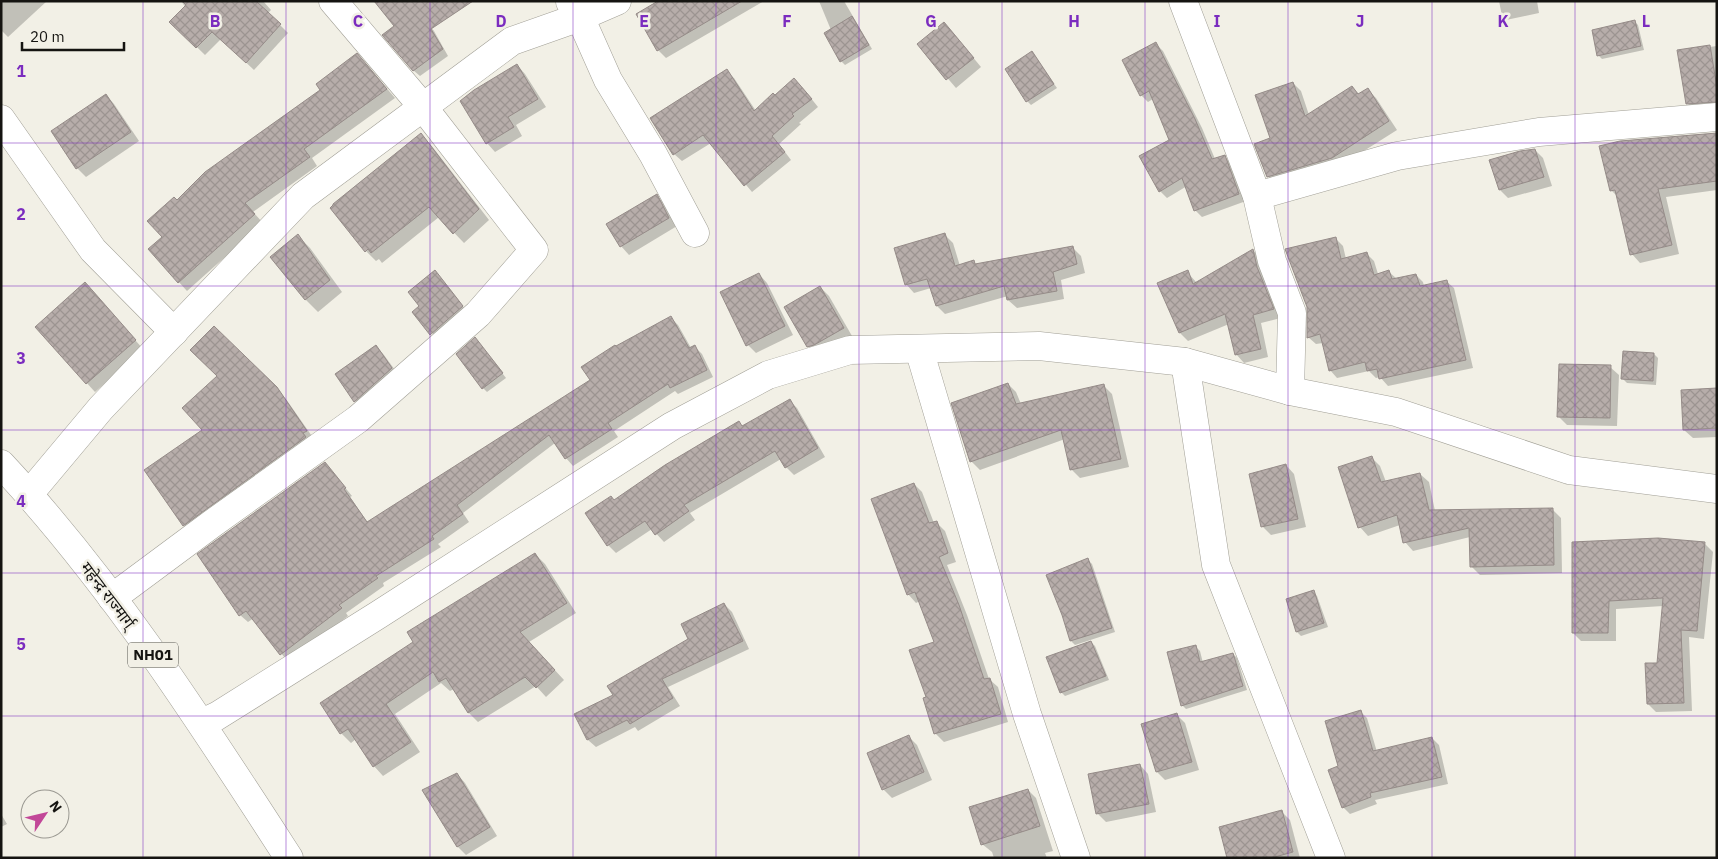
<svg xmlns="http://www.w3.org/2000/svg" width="1718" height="859" font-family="'IBM Plex Sans','Noto Sans Devanagari',sans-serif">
<defs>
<pattern id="building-cross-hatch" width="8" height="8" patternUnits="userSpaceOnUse" patternTransform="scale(1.25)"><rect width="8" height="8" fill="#b7adaa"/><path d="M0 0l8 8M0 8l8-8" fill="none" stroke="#9c9491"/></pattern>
</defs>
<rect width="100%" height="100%" fill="#f2f0e6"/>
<g fill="#0003">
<polygon points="1,1 47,1 8,37 1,30"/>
<polygon points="181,1 263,1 271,10 268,13 288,33 254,70 221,39 205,55 171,22 186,8"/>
<polygon points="409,1 434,31 448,56 420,76 413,70 396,26"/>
<polygon points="660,1 764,1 666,58 658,50"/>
<polygon points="819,1 844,1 872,49 845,65 841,61 831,30"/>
<polygon points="1499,1 1537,1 1539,13 1506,20 1502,16"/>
<polygon points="1634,21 1638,25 1644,50 1602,59 1598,55"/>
<polygon points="952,32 981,67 956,88 919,45"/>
<polygon points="1156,44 1163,51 1202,128 1215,159 1224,156 1231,163 1246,201 1202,217 1195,210 1187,186 1167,198 1160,191 1171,141 1153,99 1148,102 1141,95"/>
<polygon points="1717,46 1717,108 1694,110 1687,103 1679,51"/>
<polygon points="1032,53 1057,88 1031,105 1027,101"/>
<polygon points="365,63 395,98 312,158 317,166 253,212 263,223 187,291 149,249"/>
<polygon points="517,65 525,74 546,107 516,125 522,136 495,152 487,143"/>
<polygon points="726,71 734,78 756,111 775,97 802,87 818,107 799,123 801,124 779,144 791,160 752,192 711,143 682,161 674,154"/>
<polygon points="1293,83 1301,91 1309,115 1352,87 1359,94 1367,89 1376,98 1397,130 1340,166 1276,185 1268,176 1272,138"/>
<polygon points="106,95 114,104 139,141 86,177 77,168 52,131"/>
<polygon points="421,134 431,145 489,220 464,243 439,217 382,263 379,259 376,261 366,251"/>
<polygon points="1717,134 1717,190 1666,197 1679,254 1640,263 1632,254 1618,197 1611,190"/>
<polygon points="1535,150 1543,158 1552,186 1508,198 1500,190"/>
<polygon points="657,196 665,204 677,226 629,255 621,246"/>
<polygon points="944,234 953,243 960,266 973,262 977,265 1072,247 1081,256 1085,273 1061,280 1064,299 1017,308 1008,300 1008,296 945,314 937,306 931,288 914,293 906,284"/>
<polygon points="298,236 310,248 342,292 318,312 306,300 271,258"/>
<polygon points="1335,238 1343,246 1346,259 1366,253 1374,261 1378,274 1388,271 1397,279 1416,275 1423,282 1424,286 1446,281 1454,288 1473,368 1388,386 1380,377 1376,378 1369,371 1337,378 1330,370 1323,343 1316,344 1308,337"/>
<polygon points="1253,250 1261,259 1281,318 1261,323 1268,357 1244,363 1236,354 1229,324 1188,341 1180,333 1187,272 1197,283"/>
<polygon points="435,272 470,315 440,342 414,312 421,307"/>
<polygon points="759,274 767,283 793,335 756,353 748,345"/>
<polygon points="820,287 829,296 852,336 816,355 808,346"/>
<polygon points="93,292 143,349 95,392 36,327"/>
<polygon points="671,318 678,325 691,348 694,346 702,354 713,377 678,394 675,391 614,431 618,437 573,466 566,458 555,443 463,513 469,522 438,544 441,547 383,583 384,586 346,613 348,616 288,662 254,618 248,622 240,615 199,555 325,463 352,496 350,497 368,523 591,380 616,348"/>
<polygon points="214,328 286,399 316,442 194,535 184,525 204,430 218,376"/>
<polygon points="479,343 506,378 487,392 483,388"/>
<polygon points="376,346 384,355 400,377 363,409 355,401"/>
<polygon points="1654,354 1658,358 1656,385 1627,383 1623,379"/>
<polygon points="1610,367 1619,375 1617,426 1567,425 1559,417"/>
<polygon points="1008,384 1016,392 1021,404 1103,385 1112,394 1129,467 1080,478 1072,470 1065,439 980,470 971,461"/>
<polygon points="1717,390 1717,437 1693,438 1684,430"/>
<polygon points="790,401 797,408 825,457 794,475 786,467 781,459 690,513 695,520 664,542 652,529 616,553 608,545 615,501 739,423 743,427"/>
<polygon points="1372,458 1380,466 1386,482 1420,474 1429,482 1435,511 1552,509 1561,518 1562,573 1480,575 1471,566 1470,537 1413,551 1405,542 1400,525 1368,536 1360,527"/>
<polygon points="1286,465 1294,474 1306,527 1271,535 1262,526"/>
<polygon points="914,484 922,492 934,523 936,522 945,531 956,562 947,565 967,615 989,679 998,687 1008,722 944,742 935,733 927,698 936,642 920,601 916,603 908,594"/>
<polygon points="1573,543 1705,544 1713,552 1704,639 1689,637 1692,711 1656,712 1648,704 1658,664 1663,606 1616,609 1616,641 1581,641 1573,633"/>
<polygon points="535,554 545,564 576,613 529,642 564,680 546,697 536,686 478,722 469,713 454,689 450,691 441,683 395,714 420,752 383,776 374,766 356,739 351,743 341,733 415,642"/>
<polygon points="1088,560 1092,564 1115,632 1075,645 1071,641"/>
<polygon points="1313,592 1317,596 1328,627 1301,636 1297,632"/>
<polygon points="724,604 732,612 749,649 668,687 680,706 638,731 635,727 596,747 588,740 576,715 614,696 690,639"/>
<polygon points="1091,642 1095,646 1109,680 1065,696 1061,692"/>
<polygon points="1196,647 1200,651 1203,663 1233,654 1237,658 1247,690 1186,709 1182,705"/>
<polygon points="1360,711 1367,718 1377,752 1432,738 1439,745 1448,784 1375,800 1377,804 1350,814 1343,807 1340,767"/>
<polygon points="1176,714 1185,723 1199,770 1165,780 1157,772"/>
<polygon points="909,737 917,745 932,780 892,798 883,789"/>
<polygon points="1140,765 1148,774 1156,812 1106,822 1097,813"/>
<polygon points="457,774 465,783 497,836 466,855 458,847 424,791"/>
<polygon points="1028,790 1036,798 1053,851 1045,853 1047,858 994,858 992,852 982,844"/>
<polygon points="1282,812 1290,820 1300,858 1228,858"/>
<polygon points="1,814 7,824 1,827"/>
</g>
<g fill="url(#building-cross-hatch)" stroke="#958b88">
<polygon points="182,1 256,1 281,24 246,63 212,32 196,48 169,22 186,5"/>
<polygon points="374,1 473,1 431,29 443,49 413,71 382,35 394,26"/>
<polygon points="658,1 742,1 657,51 636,14"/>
<polygon points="852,16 869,45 840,62 824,33"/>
<polygon points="1635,20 1641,46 1597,56 1592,30"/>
<polygon points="944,22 974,58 946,80 917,44"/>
<polygon points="1156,42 1195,119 1212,159 1225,155 1239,194 1194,211 1182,178 1159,192 1139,156 1169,140 1149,91 1140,96 1122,60"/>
<polygon points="1710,45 1717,88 1717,102 1686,104 1677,50"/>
<polygon points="1032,51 1054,84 1026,102 1005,69"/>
<polygon points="357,53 387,89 304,149 310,157 245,203 255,214 178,283 148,249 162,237 147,221 174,197 177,200 205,172 320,90 316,84"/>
<polygon points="517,64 538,99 508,117 514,127 486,144 460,101 474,90"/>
<polygon points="727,69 754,111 773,93 775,95 794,78 812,99 792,114 794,116 772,136 785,152 744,186 703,135 673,155 650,118"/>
<polygon points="1293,82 1305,116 1352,86 1358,94 1368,88 1389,121 1332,158 1267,177 1254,144 1270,138 1255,95"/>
<polygon points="106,94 131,132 76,169 51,131"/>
<polygon points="421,133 479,209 453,234 429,207 371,253 368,249 365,252 330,208 333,205 333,204"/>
<polygon points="1717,133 1717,181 1658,189 1672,245 1630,255 1615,190 1610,191 1599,146 1620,141"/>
<polygon points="1535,149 1544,177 1499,190 1489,160 1520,151"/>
<polygon points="657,194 669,218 620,247 606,224"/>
<polygon points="945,233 955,266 974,260 975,264 1073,246 1077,264 1053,272 1057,291 1007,300 1004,286 936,306 927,279 905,285 894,248"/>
<polygon points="298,234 330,280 305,300 270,257"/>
<polygon points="1336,237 1341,259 1367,252 1374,275 1389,270 1392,279 1416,274 1420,286 1447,280 1466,360 1379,379 1377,369 1367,371 1365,362 1329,371 1320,334 1307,338 1307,307 1285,249"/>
<polygon points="1253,249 1257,267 1274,309 1253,315 1261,349 1235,355 1225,314 1179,333 1157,283 1188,270 1193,284"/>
<polygon points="435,270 463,306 430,335 412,312 419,306 408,292"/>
<polygon points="759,273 785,326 746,346 720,292"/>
<polygon points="85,282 136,340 86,384 35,327"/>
<polygon points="820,286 844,328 814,345 807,347 784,307"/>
<polygon points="671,316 689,348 695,345 707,370 670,388 668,384 608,423 612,429 565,459 549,435 457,505 463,514 432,536 434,539 376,576 378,578 339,605 342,608 280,655 246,611 239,616 197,554 325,462 346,488 344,489 367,522 590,380 581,367 615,345 616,346"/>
<polygon points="214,326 277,387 307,431 303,433 306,437 183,526 144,470 202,430 182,408 217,376 190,350"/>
<polygon points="475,337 503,373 482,389 456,354"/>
<polygon points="376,345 392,368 354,402 335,374"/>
<polygon points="1623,351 1654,353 1653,381 1621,379"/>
<polygon points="1559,364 1611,365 1610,418 1557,417"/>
<polygon points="1008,383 1016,404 1104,384 1121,459 1070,470 1061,430 970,462 951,403"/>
<polygon points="1717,388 1717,428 1683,430 1681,390"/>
<polygon points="790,399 818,448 785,468 775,451 684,505 689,511 655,535 645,521 607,546 585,513 611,496 614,500 665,465 739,421 742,426"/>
<polygon points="1372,456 1381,482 1420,473 1429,510 1553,508 1554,565 1470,567 1469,528 1403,543 1397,515 1358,528 1338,467"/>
<polygon points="1286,464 1298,519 1261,527 1249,474"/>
<polygon points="914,483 929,523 937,521 948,553 939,557 959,605 984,679 990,678 1001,714 934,734 923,698 926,697 909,650 934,642 915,592 907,595 871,499"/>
<polygon points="1658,538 1705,542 1697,631 1681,630 1684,703 1647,704 1645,663 1657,663 1663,598 1609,601 1608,633 1572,633 1572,542"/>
<polygon points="535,553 567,603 520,632 555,670 536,688 525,677 468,713 446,678 439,682 433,672 386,704 411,742 373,767 348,729 340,734 320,703 413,642 407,632"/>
<polygon points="1088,558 1112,628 1070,641 1062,615 1046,575"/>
<polygon points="1314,590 1324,623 1296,632 1286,599"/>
<polygon points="724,603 743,641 662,679 673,698 630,724 627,720 587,740 574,714 613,695 607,686 688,639 681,624"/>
<polygon points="1091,641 1106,676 1060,693 1046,657"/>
<polygon points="1196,645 1200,662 1233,653 1243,686 1181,706 1167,652"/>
<polygon points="1361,710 1373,751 1432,737 1442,777 1370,793 1371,797 1342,808 1328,770 1338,766 1325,721"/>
<polygon points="1177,713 1192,762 1156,772 1141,724"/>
<polygon points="909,735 924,772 882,790 867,753"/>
<polygon points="1140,764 1149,804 1096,814 1088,774"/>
<polygon points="457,773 490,827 457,847 422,790"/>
<polygon points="1028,789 1040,826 981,845 969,807"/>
<polygon points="1282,810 1293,852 1271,858 1227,858 1219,827"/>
</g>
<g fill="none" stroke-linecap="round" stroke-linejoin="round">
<defs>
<g id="minor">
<polyline points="1183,1 1257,196 1272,261 1292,313 1290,391"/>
<polyline points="570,2 580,17 608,80 653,154 695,233"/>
<polyline points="1,119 93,250 174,332"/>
<polyline points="1257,196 1397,156 1539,132 1717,117"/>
<polyline points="919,349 1027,714 1076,858"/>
<polyline points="1185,362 1216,565 1331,858"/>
<polyline points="29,494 101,408 303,196 512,41 580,17 617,1"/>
<polyline points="112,598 213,523 358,419 478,314 534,250 423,107 333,1"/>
<polyline points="202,723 217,716 378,615 672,426 768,375 850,350 1039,346 1185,362 1290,391 1396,412 1569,470 1717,489"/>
</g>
<path id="highway" d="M1,464C112,583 201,722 289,858"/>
</defs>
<use href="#minor" stroke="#a19f96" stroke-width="29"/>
<use href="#highway" stroke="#a19f96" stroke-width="29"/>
<use href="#minor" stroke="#fff" stroke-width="28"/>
<use href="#highway" stroke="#fff" stroke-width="28"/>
</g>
<path fill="none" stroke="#7b2cbf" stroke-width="1" stroke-opacity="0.55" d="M143,1V858M286,1V858M430,1V858M573,1V858M716,1V858M859,1V858M1002,1V858M1145,1V858M1288,1V858M1432,1V858M1575,1V858M1,143H1717M1,286H1717M1,430H1717M1,573H1717M1,716H1717"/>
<g text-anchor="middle" stroke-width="5" stroke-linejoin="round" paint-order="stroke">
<rect fill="#f2f0e6" stroke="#575651" stroke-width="1" x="128" y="642.5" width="50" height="25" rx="4"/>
<g font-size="15" font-weight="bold" fill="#151411">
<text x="153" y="660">NH01</text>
</g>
<g font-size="16" fill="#151411" stroke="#f2f0e6">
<text transform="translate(108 595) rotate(53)" y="6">महेन्द्र राज्मार्ग्</text>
</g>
</g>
<g font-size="16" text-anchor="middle" font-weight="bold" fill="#7b2cbf" stroke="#f2f0e6" stroke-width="5" stroke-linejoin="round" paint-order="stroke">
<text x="215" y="27">B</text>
<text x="358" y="27">C</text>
<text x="501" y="27">D</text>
<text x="644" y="27">E</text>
<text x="787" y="27">F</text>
<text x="931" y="27">G</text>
<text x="1074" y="27">H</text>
<text x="1217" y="27">I</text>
<text x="1360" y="27">J</text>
<text x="1503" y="27">K</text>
<text x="1646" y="27">L</text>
<text x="21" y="77">1</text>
<text x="21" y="220">2</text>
<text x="21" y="364">3</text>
<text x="21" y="507">4</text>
<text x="21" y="650">5</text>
</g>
<rect width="1718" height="859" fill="none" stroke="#151411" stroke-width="5"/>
<g transform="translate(45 814) rotate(55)"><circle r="24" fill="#f2f0e6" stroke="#9a9891"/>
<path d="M0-4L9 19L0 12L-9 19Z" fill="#c24798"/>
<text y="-8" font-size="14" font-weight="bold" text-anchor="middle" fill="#151411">N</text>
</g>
<path d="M22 42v8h102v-8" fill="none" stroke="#151411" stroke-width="2.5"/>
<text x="30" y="42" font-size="15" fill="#151411" stroke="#f2f0e6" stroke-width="4" paint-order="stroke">20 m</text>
</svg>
